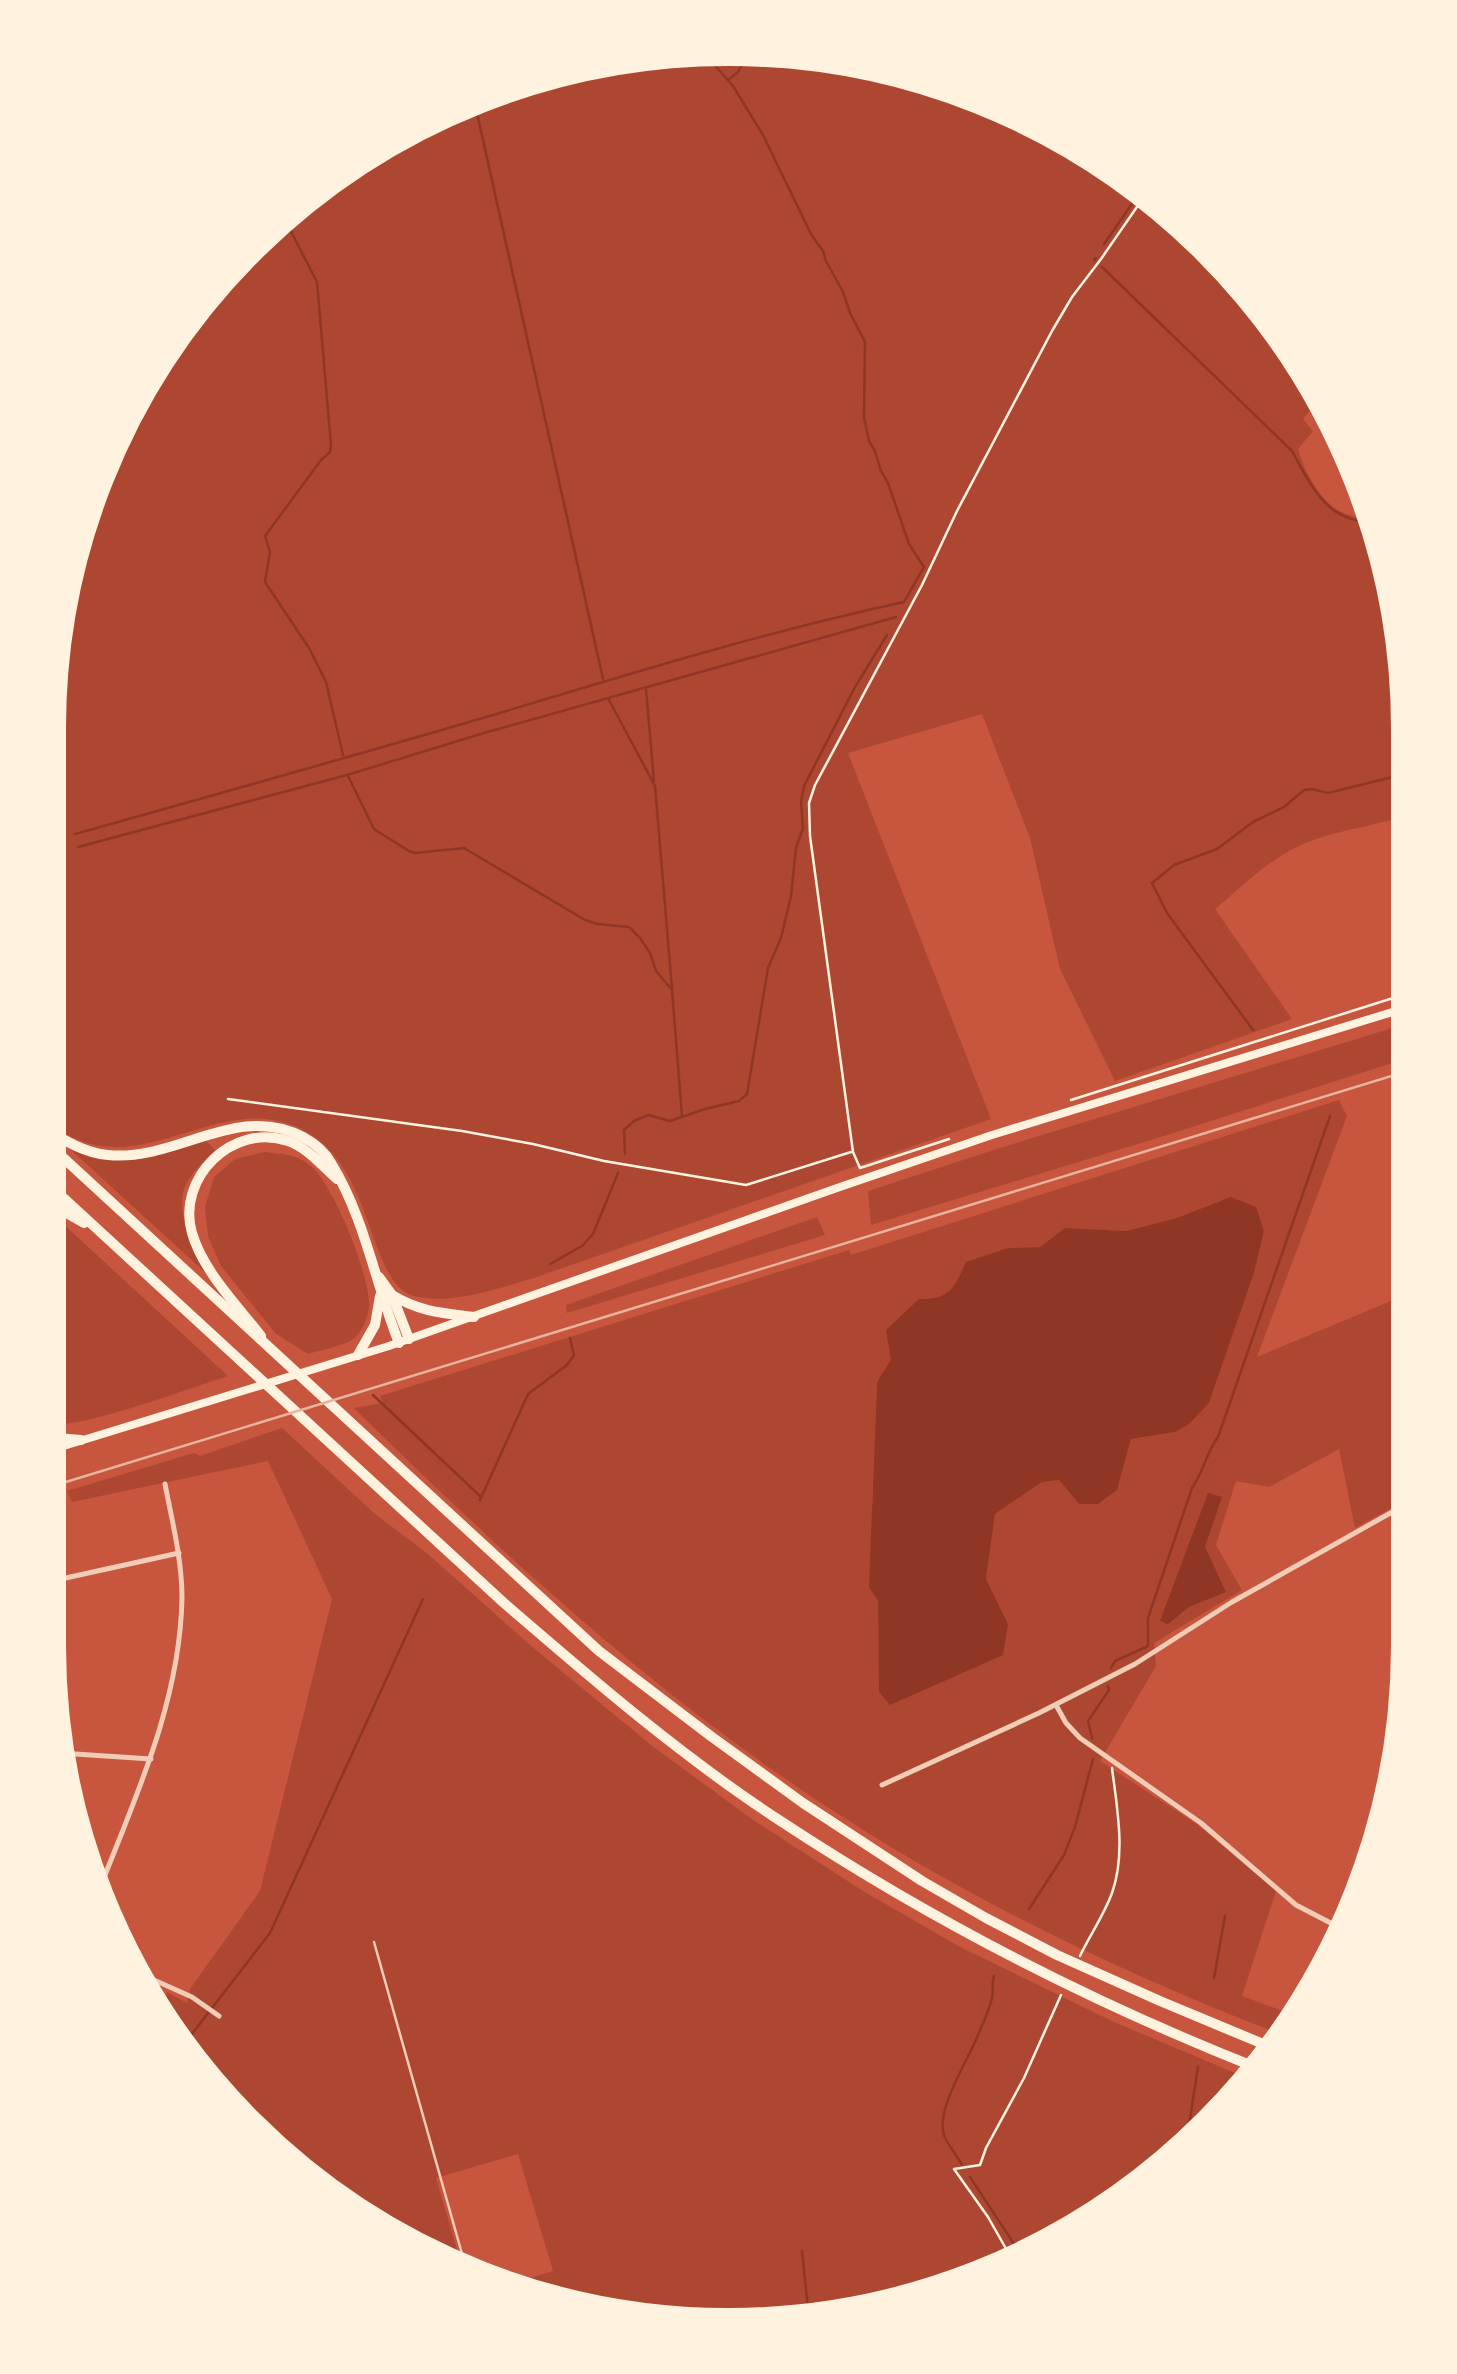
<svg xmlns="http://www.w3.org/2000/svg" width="1457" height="2374" font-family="Cabin,sans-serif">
<rect width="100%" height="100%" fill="#c8553d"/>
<g fill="#ae4732" fill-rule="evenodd">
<path d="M773,44L905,66L1031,113L1146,184L1245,277L1323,386L1328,399L1320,398L1303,419L1313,431L1298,449C1304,471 1319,499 1339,511C1351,517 1367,519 1380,523L1391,550L1413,683L1412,813C1371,829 1322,830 1284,854C1259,869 1237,891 1215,909L1292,1019L1115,1081L1060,969L1030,838L982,714L848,753L991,1119L534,1278C496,1289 453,1305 414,1296C361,1283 380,1132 266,1119C245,1117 224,1122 205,1127C143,1145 103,1164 46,1121L48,640L95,467L184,311L276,213L385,135L507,79L638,48Z"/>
<polygon points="1412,1022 1411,1057 1164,1136 871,1225 868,1191 1000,1148"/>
<path d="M1339,1100L1347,1116L1257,1357L1410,1293V1498L1355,1528L1339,1449L1269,1487L1236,1481L1216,1545L1242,1590L1154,1643L1156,1666L1100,1761L1198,1825L1276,1891L1242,1996L1299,2017L1288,2037C1122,1974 963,1897 815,1799C647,1687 497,1549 354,1408L383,1403L380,1396L849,1250L851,1255ZM1177,1218L1264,1231L1254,1273L1209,1403L1175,1432L1131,1439L1117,1490L1079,1504L1059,1480L1042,1482L995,1514L986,1580L1008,1624L879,1691L878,1600L872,1504L877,1382L936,1299L953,1290L1008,1248L1040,1247L1065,1228L1126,1231Z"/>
<path d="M205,1140L215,1150C204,1161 189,1174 184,1189C176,1217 195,1251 208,1275L71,1150C128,1170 151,1157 205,1140Z"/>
<path d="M264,1152C283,1154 299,1154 314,1169C336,1192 369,1273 369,1305C369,1315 362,1333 353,1339C344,1346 320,1350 308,1354L276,1334L221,1266L208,1236L205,1207L214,1177L235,1159Z"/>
<path d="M45,1211L60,1221L228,1376C189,1388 78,1431 44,1424Z"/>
<polygon points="817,1217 825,1235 567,1313 566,1305"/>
<polygon points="282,1428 375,1514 428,1554 530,1645 651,1745 753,1820 863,1891 960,1947 1114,2022 1254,2081 1146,2190 948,2295 728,2331 509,2295 495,2289 553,2271 518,2154 436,2178 464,2273 347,2216 184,2063 161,2020 167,1992 187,2003 190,1989 260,1891 332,1599 268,1461 72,1502 67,1491 194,1453 200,1456"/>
</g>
<g fill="#8f3625">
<path d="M1231,1197L1256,1207L1264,1231L1254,1273L1209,1403L1189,1424L1175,1432L1131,1439L1117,1490L1098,1504H1079L1059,1480L1042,1482L995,1514L986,1579L1008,1624L1003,1655L890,1705L879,1692L878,1601L869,1587L877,1382L891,1360L886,1330L919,1299C950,1300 954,1288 966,1262L1008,1248L1040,1247L1065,1228L1126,1231L1177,1218Z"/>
<polygon points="1208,1493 1222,1497 1205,1547 1226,1592 1189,1607 1168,1624 1160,1621"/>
</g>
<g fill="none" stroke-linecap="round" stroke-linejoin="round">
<g stroke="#8f3625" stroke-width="2.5">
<polyline points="728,80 738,72 752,45"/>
<polyline points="473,95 603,679"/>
<polyline points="280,210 317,282 331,445 330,452 321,460 265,536 270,552 265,582 309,648 326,682 343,755"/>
<polyline points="1104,244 1146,184"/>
<polyline points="1094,260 1096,258"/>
<path d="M1102,267L1292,451C1304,472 1318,504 1342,515C1353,521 1369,523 1381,527"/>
<polyline points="646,689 654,781"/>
<polyline points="609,700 655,786 672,989"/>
<polyline points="348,776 374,829 409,851 415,853 464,848 585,920 598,924 629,927 640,938 650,953 656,971 672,990 682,1116"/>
<path d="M75,834C214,795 354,756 493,715C629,674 765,632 904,602L924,567L909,544L888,483L881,471L875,451L869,441L864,417L865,342L850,313L843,292L826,261L823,251L811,234L763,135L733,86L698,46"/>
<polyline points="78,847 347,775 484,733 896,617"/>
<polyline points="1253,1030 1167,913 1152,883 1174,865 1217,849 1253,822 1284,807 1304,790 1312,789 1328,793 1413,772"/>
<polyline points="625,1154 624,1130 634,1121 648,1115 670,1121 705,1109 739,1101 747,1094 768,968 781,938 791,896 796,848 803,828 801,802 804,786 855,687 887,635"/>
<polyline points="550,1264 582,1246 593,1234 618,1173"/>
<polyline points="373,1395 481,1497"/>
<polyline points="480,1500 528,1394 567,1365 574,1355 570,1338"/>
<path d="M1111,1668L1115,1661L1148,1646V1618L1192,1488C1204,1471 1206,1453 1218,1437L1330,1116"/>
<polyline points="1092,1738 1088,1721 1109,1690 1108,1686"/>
<polyline points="1029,1909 1064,1855 1075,1827 1093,1759"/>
<polyline points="1214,1978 1225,1916"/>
<polyline points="178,2052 270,1933 423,1599"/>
<polyline points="1186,2145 1198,2067"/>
<path d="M962,2165C957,2156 950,2147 945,2138C933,2112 969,2059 978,2035C983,2023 989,2011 992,1998C994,1989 991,1985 994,1976"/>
<polyline points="970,2177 1022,2256"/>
<polyline points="802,2251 809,2318"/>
</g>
<g stroke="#fff3e0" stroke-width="2.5">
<polyline points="228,1099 462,1131 533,1144 604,1161 746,1185 851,1152"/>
<polyline points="1071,1100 1412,992"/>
<polyline points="949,1139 860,1168 853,1152 810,836 809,803 815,785 922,585 957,511 1052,331 1072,297 1101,259 1150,188"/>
<path d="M1080,1956C1090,1935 1104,1915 1112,1893C1126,1854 1117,1808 1112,1768"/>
<polyline points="1013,2261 988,2217 954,2169 980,2165 986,2148 1024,2078 1061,1995"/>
</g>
<polyline stroke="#f1ccb7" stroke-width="2.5" points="374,1942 468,2275"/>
<g stroke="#f1ccb7" stroke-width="5">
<polyline points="43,1583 179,1553"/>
<polyline points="1056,1705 1066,1723 1080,1738 1201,1823 1296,1905 1348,1932"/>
<polyline points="60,1753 151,1759"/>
<polyline points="882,1785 1039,1713 1135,1664 1232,1602 1410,1502"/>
<path d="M96,1898C134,1800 180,1704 182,1598C182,1559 172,1521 165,1484"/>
<polyline points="136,1972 192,1997 219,2016"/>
</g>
<polyline stroke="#fff3e0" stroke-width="8" points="44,1452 389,1346 837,1188 992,1135 1412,1006"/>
<g stroke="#fff3e0" stroke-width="10">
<path d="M45,1128C65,1141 85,1153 108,1155C176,1162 237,1102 303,1137C314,1143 325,1152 331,1163C365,1218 375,1283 399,1343"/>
<polyline points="45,1141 599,1651 712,1737 803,1803 922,1881 986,1918 1057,1955 1160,2001 1280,2051"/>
<path d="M45,1181L504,1603C592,1679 681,1756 779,1820C932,1921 1094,2004 1265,2071"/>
<polyline points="45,1201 84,1223"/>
<polyline points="379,1277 392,1295 409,1339"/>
<path d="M392,1295C420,1312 443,1313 474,1317"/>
<path d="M261,1336C237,1305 203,1271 192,1233C176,1178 233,1122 288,1141C308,1148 321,1165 337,1179"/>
<polyline points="358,1355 375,1325 380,1296"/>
<polyline points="44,1437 81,1440"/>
</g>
<polyline stroke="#e9b49f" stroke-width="2.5" points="43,1489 1411,1070"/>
</g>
<path d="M0 0H1457V2374H0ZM728 60H729A668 668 0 0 1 1397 728V1646A668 668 0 0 1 729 2314H728A668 668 0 0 1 60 1646V728A668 668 0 0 1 728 60Z" fill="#fff3e0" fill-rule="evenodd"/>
<path fill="none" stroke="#fff3e0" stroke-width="12" d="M728 60H729A668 668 0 0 1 1397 728V1646A668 668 0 0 1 729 2314H728A668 668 0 0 1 60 1646V728A668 668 0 0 1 728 60Z"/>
</svg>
